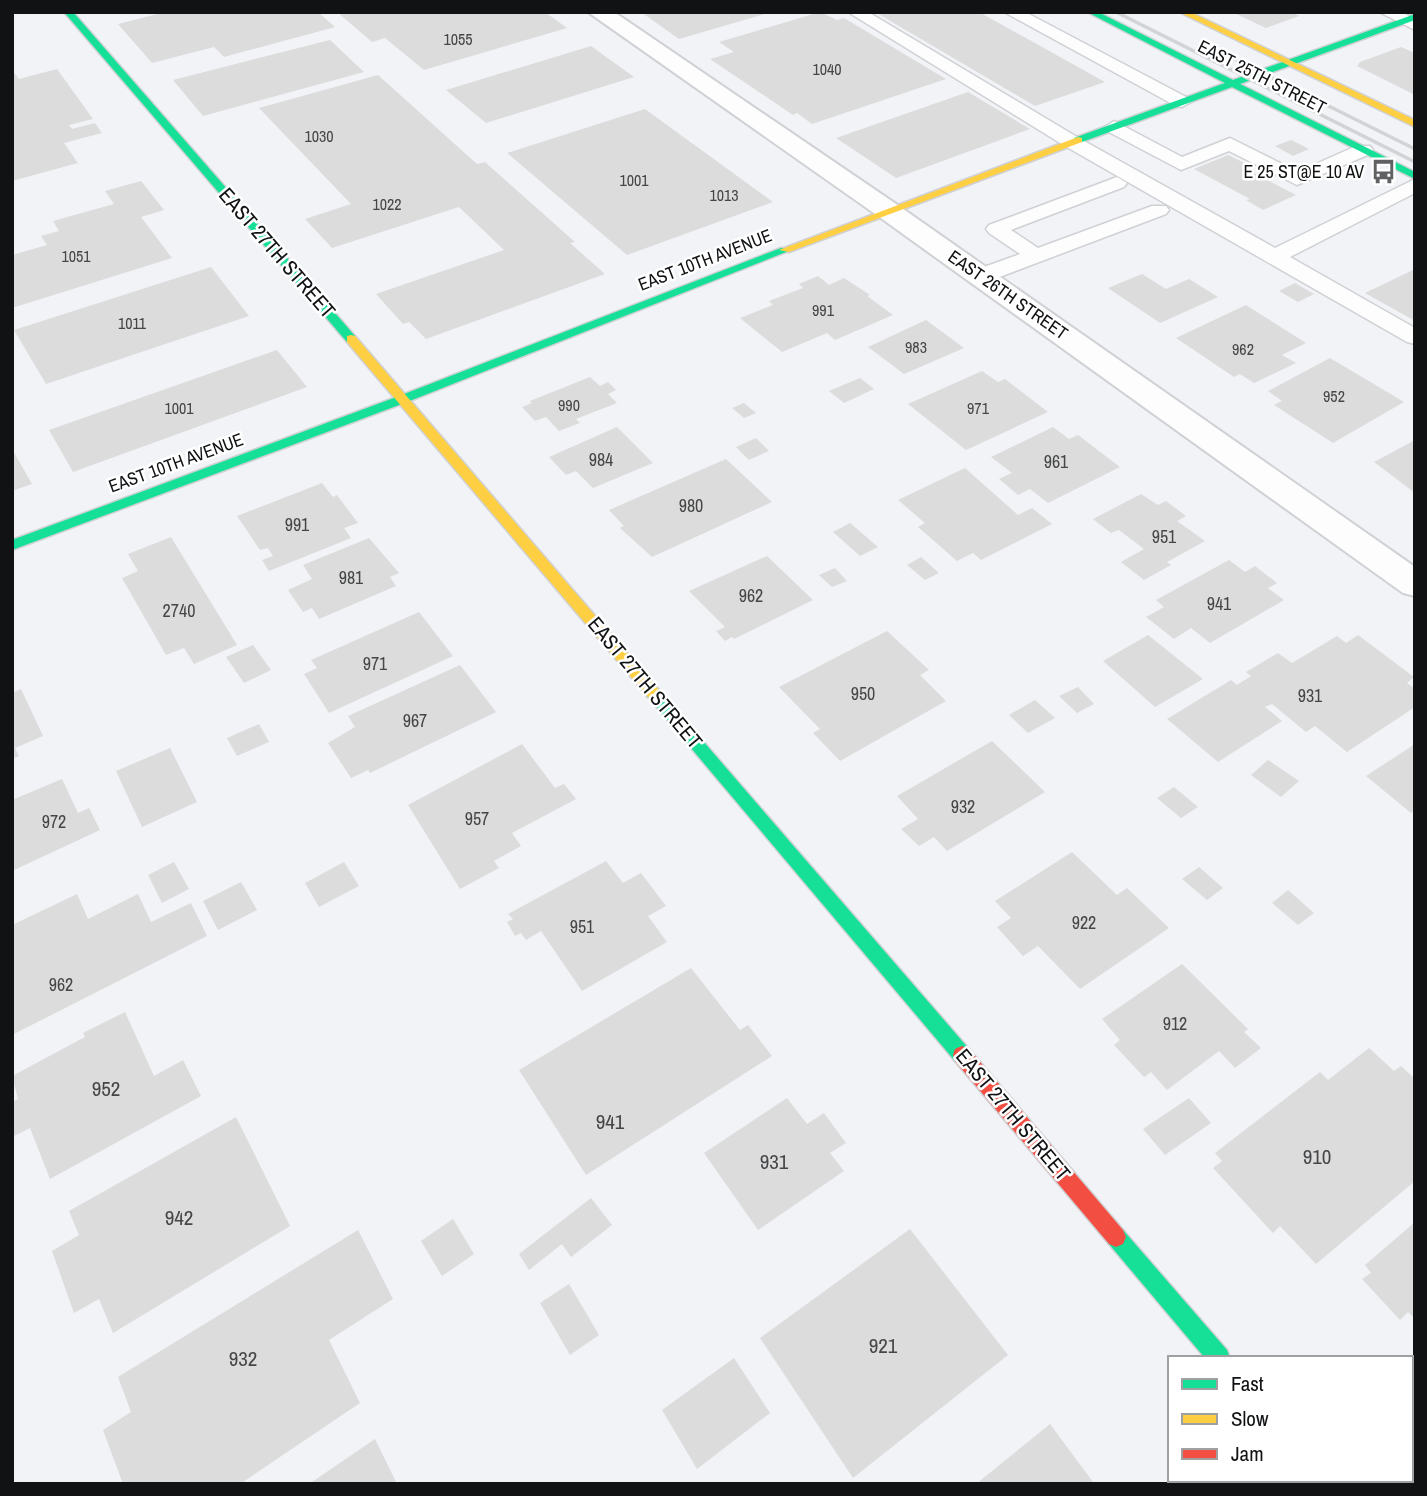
<svg xmlns="http://www.w3.org/2000/svg" width="1427" height="1496" font-family="'Archivo Narrow',sans-serif">
<rect width="100%" height="100%" fill="#f1f3f7"/>
<g fill="#dcdcdc">
<polygon points="165,12 318,12 335,27 224,57 214,47 152,63 118,24"/>
<polygon points="337,12 545,12 567,28 424,70 385,38 372,42"/>
<polygon points="641,12 768,12 768,13 679,39"/>
<polygon points="820,12 837,20 844,18 946,79 812,124 797,113 793,115 710,59 734,52 719,42"/>
<polygon points="875,12 979,12 1105,82 1035,106"/>
<polygon points="1232,12 1291,12 1299,16 1266,28"/>
<polygon points="330,40 364,72 203,116 173,80"/>
<polygon points="591,46 634,77 486,123 446,90"/>
<polygon points="1401,47 1415,53 1415,95 1357,66 1360,62"/>
<polygon points="57,69 93,119 69,125 72,129 95,123 102,133 64,143 78,163 12,181 12,70 19,79"/>
<polygon points="378,75 477,164 485,162 575,242 570,243 605,274 426,339 409,322 403,324 376,294 504,250 459,207 332,248 305,219 351,204 259,108"/>
<polygon points="968,92 1030,129 896,178 836,138"/>
<polygon points="645,109 773,202 627,255 507,153"/>
<polygon points="1291,140 1309,149 1293,156 1275,146"/>
<polygon points="1228,155 1253,167 1248,170 1296,195 1263,210 1246,200 1250,199 1194,169"/>
<polygon points="141,181 164,210 141,217 172,258 12,308 12,255 47,245 41,236 59,231 53,221 114,204 105,191"/>
<polygon points="211,267 249,316 46,384 14,330"/>
<polygon points="1415,269 1415,321 1365,293"/>
<polygon points="1142,274 1166,289 1189,279 1218,297 1160,323 1108,288"/>
<polygon points="818,276 829,285 844,278 870,295 867,296 893,315 835,340 827,333 782,352 740,318 773,305 769,301 803,288 799,284"/>
<polygon points="1295,283 1314,294 1298,302 1279,291"/>
<polygon points="1246,305 1306,343 1282,355 1296,363 1254,383 1240,374 1234,377 1176,338"/>
<polygon points="926,320 964,348 904,374 868,347"/>
<polygon points="277,350 307,387 73,472 49,430"/>
<polygon points="1330,358 1404,402 1333,443 1274,405 1282,401 1268,391"/>
<polygon points="982,371 998,382 1005,379 1048,412 966,450 908,404"/>
<polygon points="590,377 600,386 608,382 616,390 608,394 617,403 576,419 580,423 559,431 546,417 535,421 522,407 532,403 530,401"/>
<polygon points="860,378 874,389 844,403 829,391"/>
<polygon points="744,403 756,413 744,418 732,408"/>
<polygon points="617,427 653,463 593,488 576,471 566,475 549,457"/>
<polygon points="1053,427 1069,439 1078,435 1120,467 1048,503 1030,489 1018,495 999,479 1012,473 991,457"/>
<polygon points="756,438 769,451 749,460 736,447"/>
<polygon points="1415,440 1415,493 1374,462"/>
<polygon points="12,449 32,484 12,491"/>
<polygon points="726,459 772,502 652,557 620,528 624,526 609,510"/>
<polygon points="965,468 1018,515 1032,508 1052,524 981,560 973,553 957,561 918,527 925,523 898,500"/>
<polygon points="322,483 333,497 337,495 358,523 344,528 351,538 269,571 262,560 273,556 268,548 260,550 237,516"/>
<polygon points="1141,494 1158,505 1166,501 1186,516 1177,521 1205,541 1167,562 1171,565 1144,580 1121,562 1144,549 1119,530 1111,533 1093,519"/>
<polygon points="850,523 878,547 860,556 833,532"/>
<polygon points="171,537 237,645 194,664 184,648 166,655 122,578 138,571 128,554"/>
<polygon points="369,538 399,573 390,577 396,586 319,619 312,608 303,612 288,590 312,579 303,565"/>
<polygon points="767,556 813,600 734,639 732,637 725,641 716,631 725,627 689,591"/>
<polygon points="921,557 939,573 925,580 907,565"/>
<polygon points="1229,560 1245,572 1255,566 1277,583 1268,588 1284,600 1210,643 1191,628 1174,639 1146,617 1164,607 1156,600"/>
<polygon points="835,568 847,581 832,587 819,575"/>
<polygon points="419,612 453,656 329,713 304,674 317,668 311,660"/>
<polygon points="887,631 929,670 920,675 946,701 840,761 813,733 820,729 779,687"/>
<polygon points="1148,635 1203,679 1155,707 1103,661"/>
<polygon points="1358,635 1414,677 1407,683 1415,689 1415,707 1347,752 1315,726 1306,732 1272,704 1265,707 1282,721 1218,762 1167,719 1231,680 1237,685 1251,676 1246,672 1278,653 1292,663 1337,636 1346,643"/>
<polygon points="253,645 271,670 244,683 226,657"/>
<polygon points="460,665 496,712 370,773 368,770 351,778 328,743 355,727 348,716"/>
<polygon points="1078,687 1094,704 1077,713 1059,696"/>
<polygon points="21,689 43,736 15,748 19,756 12,759 12,693"/>
<polygon points="1035,700 1055,718 1028,733 1009,715"/>
<polygon points="259,724 269,742 237,756 227,738"/>
<polygon points="992,741 1045,792 947,851 934,837 919,846 901,829 918,819 897,796"/>
<polygon points="522,744 555,788 564,784 576,799 512,833 521,846 494,861 499,868 460,889 408,805"/>
<polygon points="1415,744 1415,809 1411,813 1366,776"/>
<polygon points="170,748 197,802 142,827 116,771"/>
<polygon points="1268,760 1299,781 1281,797 1251,775"/>
<polygon points="62,779 78,813 89,808 100,830 12,871 12,800"/>
<polygon points="1174,787 1198,807 1181,818 1157,798"/>
<polygon points="1072,852 1117,895 1127,888 1169,928 1080,989 1038,946 1023,956 997,927 1011,918 995,901"/>
<polygon points="606,861 623,883 641,873 666,906 648,916 667,942 582,991 541,931 526,940 521,933 515,936 507,922 513,919 508,914"/>
<polygon points="174,862 189,889 162,903 148,875"/>
<polygon points="344,862 359,886 319,907 305,883"/>
<polygon points="1199,867 1223,888 1207,900 1182,879"/>
<polygon points="241,882 257,910 218,930 203,901"/>
<polygon points="1288,890 1314,913 1298,925 1272,903"/>
<polygon points="77,894 88,919 138,894 151,922 191,903 207,936 12,1035 12,925"/>
<polygon points="1182,964 1248,1029 1244,1032 1261,1048 1235,1068 1219,1051 1167,1090 1151,1072 1144,1077 1114,1045 1120,1040 1102,1019"/>
<polygon points="691,968 740,1030 748,1025 772,1056 586,1175 519,1070"/>
<polygon points="125,1012 154,1076 183,1060 201,1096 50,1179 30,1128 12,1137 12,1102 18,1099 12,1076 85,1037 83,1033"/>
<polygon points="1369,1048 1394,1071 1401,1066 1415,1079 1415,1181 1316,1264 1280,1226 1273,1233 1213,1168 1222,1161 1215,1153 1320,1072 1328,1080"/>
<polygon points="787,1098 807,1124 824,1113 846,1143 830,1153 844,1171 758,1230 704,1153"/>
<polygon points="1189,1098 1211,1123 1165,1155 1143,1129"/>
<polygon points="236,1117 290,1226 113,1333 99,1299 74,1313 52,1251 79,1235 69,1211"/>
<polygon points="591,1198 612,1225 571,1257 562,1244 529,1270 519,1254"/>
<polygon points="453,1219 474,1254 442,1276 421,1241"/>
<polygon points="1415,1222 1415,1319 1408,1312 1400,1320 1362,1279 1371,1273 1365,1265"/>
<polygon points="910,1229 1008,1355 853,1478 760,1338"/>
<polygon points="358,1230 393,1299 329,1340 360,1403 240,1484 123,1484 103,1430 131,1412 118,1377"/>
<polygon points="569,1284 599,1335 570,1355 540,1303"/>
<polygon points="734,1358 770,1413 697,1469 662,1410"/>
<polygon points="1050,1424 1093,1482 976,1484"/>
<polygon points="375,1439 397,1484 309,1484"/>
</g>
<g fill="none" stroke-linecap="round" stroke-linejoin="round">
<defs>
<g id="lane">
<polygon points="848,12 868,12 1077,137 1275,248 1415,179 1415,193 1290,257 1415,328 1415,344 1407,342 1065,146"/>
<polygon points="1004,12 1025,12 1188,98 1191,102 1182,107 1176,106"/>
<polygon points="1379,12 1401,12 1415,19 1415,30"/>
<polygon points="1114,121 1182,157 1230,138 1298,172 1356,146 1370,146 1373,150 1370,154 1297,185 1229,151 1181,170 1107,131 1105,127"/>
<polygon points="1117,177 1127,183 1124,187 1011,230 1038,248 1152,206 1166,206 1169,210 1166,214 989,281 973,281 970,276 973,271 1020,254 989,233 986,229 989,225"/>
</g>
<g id="street">
<polygon points="588,12 614,12 896,204 1415,567 1415,596 1403,593 878,216"/>
<polygon points="1295,1480 1352,1480 1354,1484 1297,1484"/>
</g>
<g id="fast">
<polygon points="64,12 73,12 355,336 355,342 347,342"/>
<polygon points="1087,12 1098,12 1233,80 1415,14 1415,20 1240,84 1415,172 1415,179 1232,87 1082,142 1074,142 1074,138 1225,83"/>
<polygon points="781,248 791,250 407,402 12,550 12,540 399,396"/>
<polygon points="653,687 658,689 969,1049 971,1055 969,1061 962,1064 955,1061 648,697 645,693"/>
<polygon points="1116,1227 1123,1230 1227,1350 1230,1358 1205,1358 1109,1244 1106,1237 1109,1230"/>
</g>
<g id="slow">
<polygon points="1179,12 1190,12 1415,120 1415,127"/>
<polygon points="1078,137 1082,138 1082,142 789,252 779,250"/>
<polygon points="351,335 355,336 658,689 661,693 658,697 648,697 347,342 347,336"/>
</g>
<polygon id="jam" points="962,1046 969,1049 1123,1230 1126,1237 1123,1244 1116,1247 1109,1244 955,1061 953,1055 955,1049"/>
</defs>
<use href="#lane" stroke="#cfd1d4" stroke-width="3"/>
<use href="#street" stroke="#cfd1d4" stroke-width="4"/>
<use href="#fast" stroke="#cfd1d4" stroke-width="3"/>
<use href="#slow" stroke="#cfd1d4" stroke-width="3"/>
<use href="#jam" stroke="#cfd1d4" stroke-width="3"/>
<use href="#lane" fill="#fdfdfe" fill-rule="evenodd"/>
<use href="#street" fill="#fdfdfe" fill-rule="evenodd"/>
<use href="#fast" fill="#16e098" fill-rule="evenodd"/>
<use href="#slow" fill="#ffcf43" fill-rule="evenodd"/>
<use href="#jam" fill="#f24e42" fill-rule="evenodd"/>
<g stroke="#d2d3d4" stroke-width="3.5">
<polyline points="1116,12 1415,162"/>
<polyline points="1230,57 1415,149"/>
</g>
</g>
<defs>
<symbol id="bus-bare" viewBox="-9 -9 18 18"><path d="M-5-6H5V4H4V6H2V4H-2V6H-4V4H-5ZM-3.5-4V0h7V-4ZM-3.5 1.2v1.5H-2V1.2ZM2 1.2v1.5H3.5V1.2Z" fill="#5f6163" stroke="#fff" stroke-width="2.5" paint-order="stroke"/></symbol>
</defs>
<g fill-rule="evenodd">
<use href="#bus-bare" x="1366" y="154" width="35" height="35"/>
</g>
<g text-anchor="middle" stroke-width="5" stroke-linejoin="round" paint-order="stroke">
<g font-size="16" fill="#454648">
<text x="458" y="45">1055</text>
<text x="827" y="75">1040</text>
<text x="319" y="142">1030</text>
<text x="634" y="186">1001</text>
<text x="724" y="201">1013</text>
<text x="387" y="210">1022</text>
<text x="76" y="262">1051</text>
<text x="823" y="316">991</text>
<text x="132" y="329">1011</text>
<text x="916" y="353">983</text>
<text x="1243" y="355">962</text>
<text x="1334" y="402">952</text>
<text x="569" y="411">990</text>
<text x="179" y="414">1001</text>
<text x="978" y="414">971</text>
</g>
<g font-size="18" fill="#101214" stroke="#fff">
<text transform="translate(1262 77) rotate(27)" y="6">EAST 25TH STREET</text>
<text transform="translate(705 260) rotate(-21)" y="6">EAST 10TH AVENUE</text>
<text transform="translate(1008 295) rotate(35)" y="6">EAST 26TH STREET</text>
<text transform="translate(176 463) rotate(-20)" y="6">EAST 10TH AVENUE</text>
</g>
<g font-size="18" fill="#101214" stroke="#fff" text-anchor="end">
<text x="1364" y="178">E 25 ST@E 10 AV</text>
</g>
<g font-size="18" fill="#454648">
<text x="601" y="466">984</text>
<text x="1056" y="468">961</text>
<text x="691" y="512">980</text>
<text x="297" y="531">991</text>
<text x="1164" y="543">951</text>
<text x="351" y="584">981</text>
<text x="751" y="602">962</text>
<text x="1219" y="610">941</text>
<text x="179" y="617">2740</text>
<text x="375" y="670">971</text>
<text x="863" y="700">950</text>
<text x="1310" y="702">931</text>
<text x="415" y="727">967</text>
<text x="963" y="813">932</text>
<text x="477" y="825">957</text>
<text x="54" y="828">972</text>
<text x="1084" y="929">922</text>
<text x="582" y="933">951</text>
<text x="61" y="991">962</text>
<text x="1175" y="1030">912</text>
</g>
<g font-size="21" fill="#101214" stroke="#fff">
<text transform="translate(277 253) rotate(49)" y="7">EAST 27TH STREET</text>
<text transform="translate(645 683) rotate(50)" y="7">EAST 27TH STREET</text>
<text transform="translate(1013 1115) rotate(50)" y="7">EAST 27TH STREET</text>
</g>
<g font-size="21" fill="#454648">
<text x="106" y="1096">952</text>
<text x="610" y="1129">941</text>
<text x="1317" y="1164">910</text>
<text x="774" y="1169">931</text>
<text x="179" y="1225">942</text>
<text x="883" y="1353">921</text>
<text x="243" y="1366">932</text>
</g>
</g>
<rect width="1427" height="1496" fill="none" stroke="#101214" stroke-width="28"/>
<rect x="1168" y="1356" width="245" height="126" fill="#ffffff" stroke="#9fa0a1" stroke-width="2"/>
<rect x="1182" y="1379" width="35" height="10" fill="#16e098" stroke="#9fa0a1" stroke-width="2"/>
<text x="1231" y="1391" font-size="21" fill="#101214">Fast</text>
<rect x="1182" y="1414" width="35" height="10" fill="#ffcf43" stroke="#9fa0a1" stroke-width="2"/>
<text x="1231" y="1426" font-size="21" fill="#101214">Slow</text>
<rect x="1182" y="1449" width="35" height="10" fill="#f24e42" stroke="#9fa0a1" stroke-width="2"/>
<text x="1231" y="1461" font-size="21" fill="#101214">Jam</text>
</svg>
